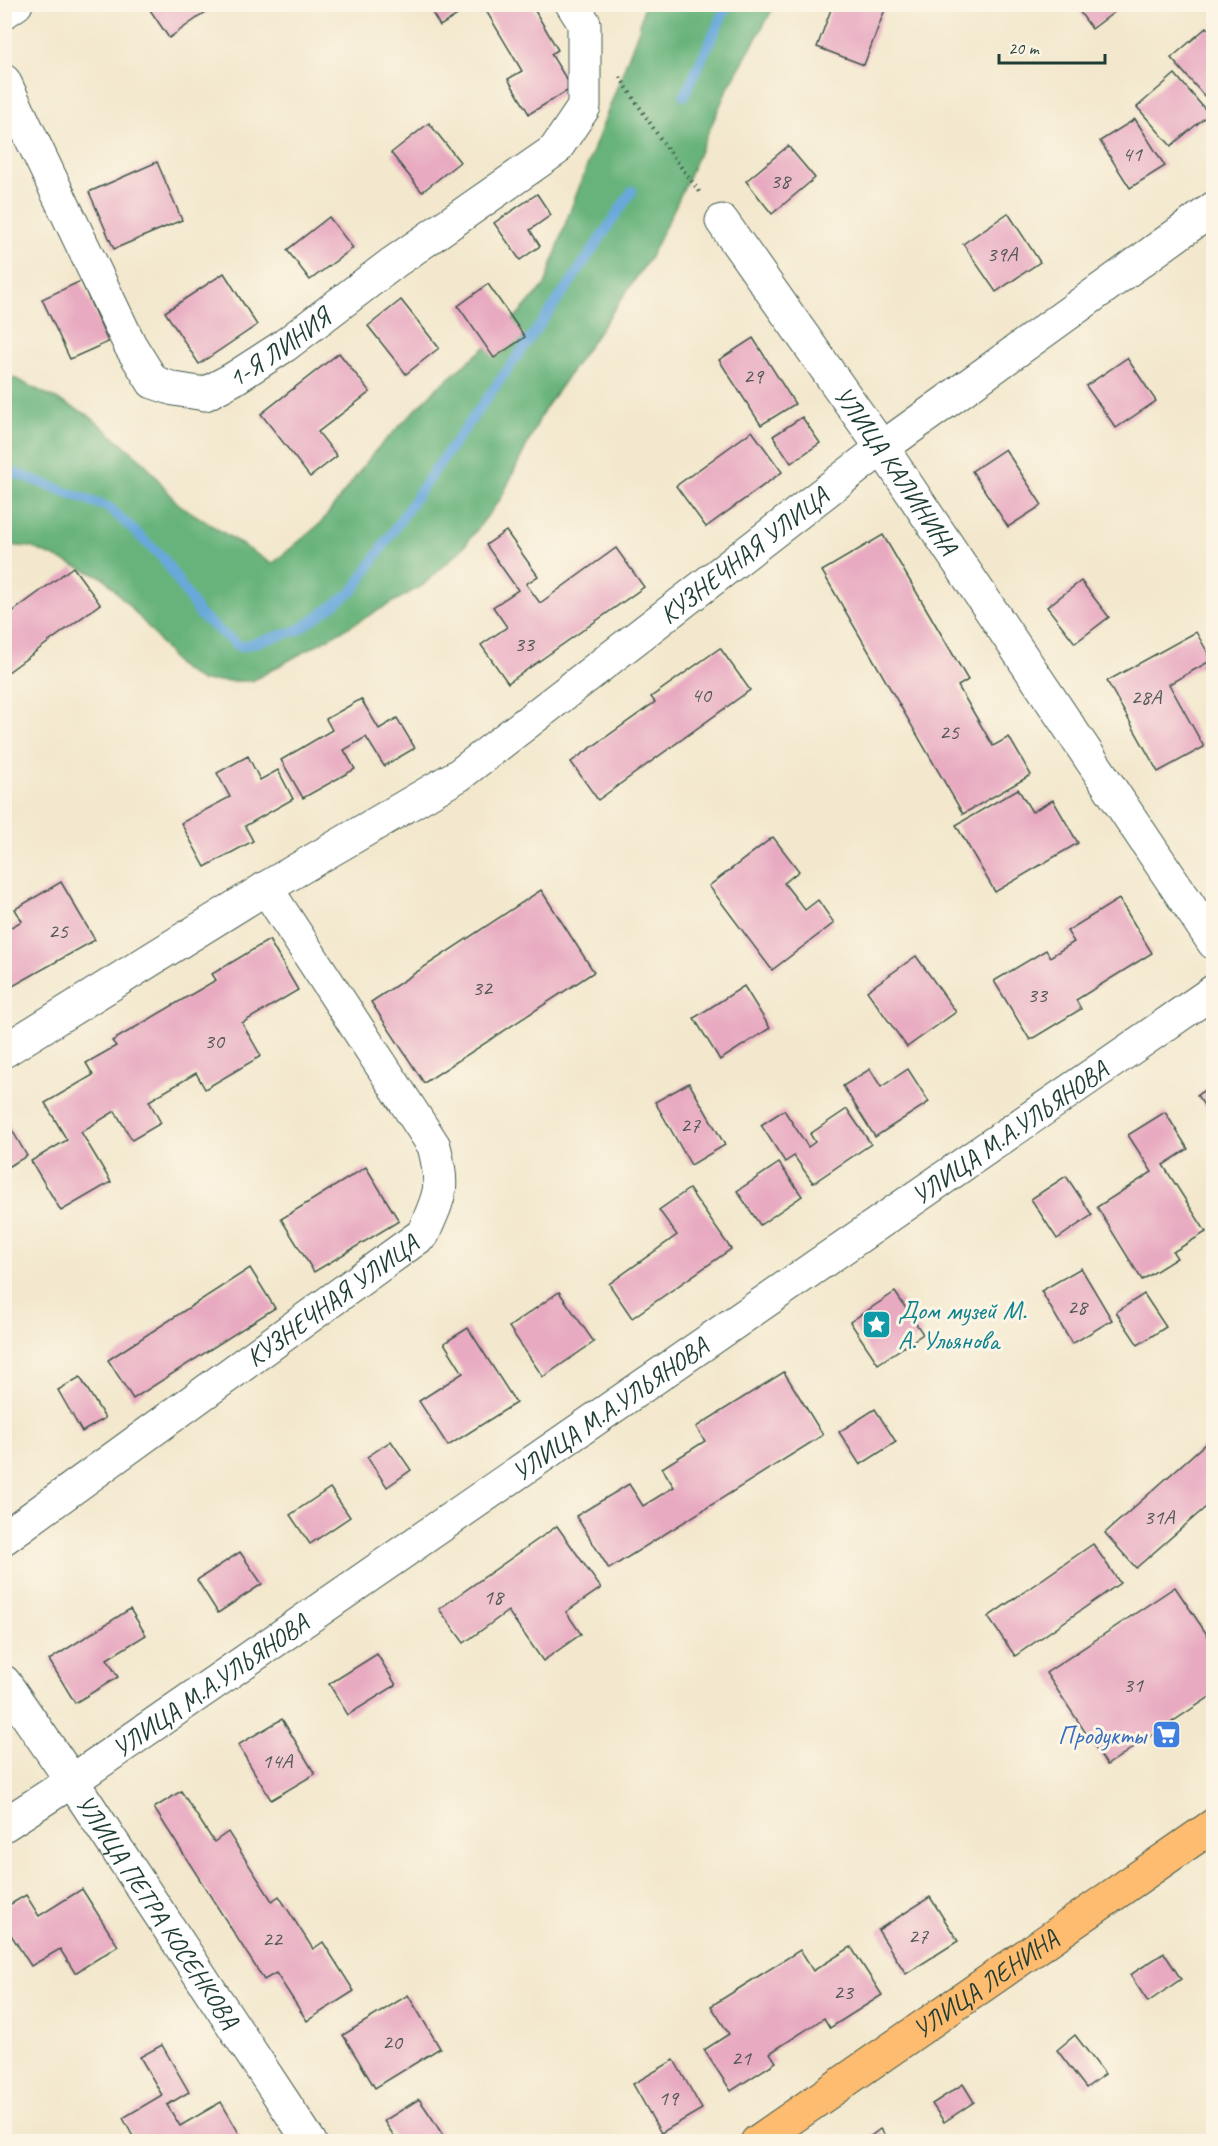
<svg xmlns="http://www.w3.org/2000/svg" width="1218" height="2146" font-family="Caveat,sans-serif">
<rect width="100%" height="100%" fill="#fcf5e5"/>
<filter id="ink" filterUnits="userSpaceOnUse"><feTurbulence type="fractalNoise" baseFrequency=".0167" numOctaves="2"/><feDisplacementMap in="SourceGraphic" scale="12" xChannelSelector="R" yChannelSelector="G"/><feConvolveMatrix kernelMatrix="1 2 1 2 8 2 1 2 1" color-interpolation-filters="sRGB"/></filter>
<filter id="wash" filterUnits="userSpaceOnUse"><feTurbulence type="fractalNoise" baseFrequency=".008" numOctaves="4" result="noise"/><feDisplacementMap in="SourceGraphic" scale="24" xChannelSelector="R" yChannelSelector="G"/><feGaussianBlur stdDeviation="1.35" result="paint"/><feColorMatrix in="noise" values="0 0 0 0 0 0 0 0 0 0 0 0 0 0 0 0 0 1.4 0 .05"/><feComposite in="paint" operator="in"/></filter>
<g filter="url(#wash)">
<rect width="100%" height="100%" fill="#f3e8cd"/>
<polygon fill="#68b37b" stroke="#447858" stroke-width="1.5" points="644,5 775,5 727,90 676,205 649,259 543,412 501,498 462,549 422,586 252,681 201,681 178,666 150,629 104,578 31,547 5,545 4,375 14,378 88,415 143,461 178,504 272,564 321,523 375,451 437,388 496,338 545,285 566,222 639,29"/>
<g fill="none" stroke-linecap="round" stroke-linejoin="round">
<g stroke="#67a8db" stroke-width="10">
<polyline points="684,96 728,4"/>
<polyline points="4,469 110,508 164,559 200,615 240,647 299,630 353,591 422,488 568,286 632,191"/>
</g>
</g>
<g id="blocks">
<g fill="#e8aac1">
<polygon points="146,4 217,4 169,38"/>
<polygon points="427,4 475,4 440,26"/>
<polygon points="482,4 531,4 558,50 551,54 572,88 529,114 508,79 522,71"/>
<polygon points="833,4 887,4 864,65 817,47"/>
<polygon points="1074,4 1125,4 1092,29"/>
<polygon points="1207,27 1214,35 1214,107 1171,58"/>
<polygon points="1175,74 1209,114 1171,146 1137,107"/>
<polygon points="1135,119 1165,166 1130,188 1100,141"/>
<polygon points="429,123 460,162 422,192 391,153"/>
<polygon points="788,146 815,178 772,214 746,181"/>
<polygon points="157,162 182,220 114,249 89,192"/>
<polygon points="537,194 551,215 530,230 540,246 520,260 494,223"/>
<polygon points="1008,213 1040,262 996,292 963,244"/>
<polygon points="329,217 353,248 310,280 287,250"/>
<polygon points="224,273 257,325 199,364 165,312"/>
<polygon points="81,281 108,342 70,359 42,299"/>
<polygon points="488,284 525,337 494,358 458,306"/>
<polygon points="401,300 439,348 406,374 368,326"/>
<polygon points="753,338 795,404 761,425 719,360"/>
<polygon points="339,353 370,392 318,432 337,456 310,477 261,414"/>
<polygon points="1127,358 1156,401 1116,428 1086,386"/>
<polygon points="802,417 820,443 791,463 773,436"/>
<polygon points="752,431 782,472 706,527 676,486"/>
<polygon points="1005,449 1042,505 1008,527 972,471"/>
<polygon points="506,531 538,576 526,584 540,603 616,548 644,587 508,683 481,645 507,627 493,607 518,590 486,545"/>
<polygon points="883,535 968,680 958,686 993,746 1009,737 1031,775 963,814 822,571"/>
<polygon points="73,567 100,604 4,675 4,618"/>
<polygon points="1081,581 1109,617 1075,643 1047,607"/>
<polygon points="1196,632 1212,660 1169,684 1204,747 1158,772 1107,681"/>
<polygon points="720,648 750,690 598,800 571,762 655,702 651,697"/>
<polygon points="361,699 379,729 397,718 415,748 384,766 366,737 344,750 355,769 303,798 281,760 332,730 326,719"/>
<polygon points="248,756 260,780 278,770 293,799 245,826 253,841 205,867 181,823 230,797 217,773"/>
<polygon points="1018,789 1032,812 1053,800 1078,843 995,892 956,825"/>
<polygon points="773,837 799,871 784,883 805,910 818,900 834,923 772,970 709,886"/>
<polygon points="61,882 95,940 4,991 4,931 22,921 15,909"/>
<polygon points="541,890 594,972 424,1083 371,1002"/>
<polygon points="1119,899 1152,953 1076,1000 1081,1009 1030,1040 994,981 1046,950 1050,957 1074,942 1067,931"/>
<polygon points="269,940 298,990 242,1023 261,1056 205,1089 196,1073 149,1101 161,1123 132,1140 115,1111 81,1132 111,1182 61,1211 31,1161 67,1140 45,1103 93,1075 86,1063 116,1046 112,1041 216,980 212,974"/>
<polygon points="916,956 956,1012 907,1047 867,991"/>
<polygon points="744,986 770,1028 720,1060 694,1018"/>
<polygon points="870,1069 881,1087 908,1069 929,1102 875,1137 843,1086"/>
<polygon points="689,1083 725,1145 691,1165 655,1102"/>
<polygon points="1214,1084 1214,1120 1197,1095"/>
<polygon points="847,1109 871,1144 813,1183 794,1156 785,1162 761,1125 784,1110 808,1147 815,1142 810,1134"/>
<polygon points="1165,1112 1188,1149 1163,1165 1206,1232 1173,1252 1177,1258 1142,1280 1097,1207 1152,1172 1128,1135"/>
<polygon points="8,1123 27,1156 4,1169 4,1126"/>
<polygon points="779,1163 802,1196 760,1225 737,1191"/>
<polygon points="366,1167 399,1221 314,1272 281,1219"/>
<polygon points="1066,1176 1092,1215 1057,1239 1031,1199"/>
<polygon points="689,1189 731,1249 632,1318 609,1284 677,1235 659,1210"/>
<polygon points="250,1268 275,1308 133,1399 108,1360"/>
<polygon points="1081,1268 1112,1320 1072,1344 1041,1291"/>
<polygon points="559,1292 594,1342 543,1377 509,1327"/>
<polygon points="895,1292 923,1334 878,1364 850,1322"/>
<polygon points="1144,1294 1166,1327 1138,1345 1116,1312"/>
<polygon points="468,1328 516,1403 448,1446 419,1401 463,1373 444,1343"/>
<polygon points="784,1372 823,1435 609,1569 576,1516 629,1484 643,1506 674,1487 662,1468 705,1441 696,1427"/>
<polygon points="80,1377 105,1418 82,1432 58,1390"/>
<polygon points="875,1409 896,1442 860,1465 839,1432"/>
<polygon points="1214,1436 1214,1500 1136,1568 1105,1533"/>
<polygon points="391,1441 411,1470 387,1487 367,1457"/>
<polygon points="330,1488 350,1517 310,1544 290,1515"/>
<polygon points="557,1526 601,1588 566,1612 581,1634 543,1661 508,1611 464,1643 439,1609"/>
<polygon points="1093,1544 1120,1583 1015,1656 988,1617"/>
<polygon points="240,1552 262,1584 218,1613 197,1580"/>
<polygon points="1175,1587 1214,1645 1214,1694 1107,1765 1046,1673"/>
<polygon points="130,1609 146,1635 107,1659 118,1677 75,1703 49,1660"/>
<polygon points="377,1654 396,1685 348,1715 329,1684"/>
<polygon points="282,1719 315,1774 271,1800 238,1745"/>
<polygon points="181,1791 214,1842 228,1832 272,1901 279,1896 313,1949 323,1942 354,1991 307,2021 276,1973 264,1980 154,1808"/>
<polygon points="82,1889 118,1946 75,1973 60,1949 31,1966 4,1924 4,1908 26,1895 39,1916"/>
<polygon points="930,1897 958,1941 906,1974 878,1930"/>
<polygon points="851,1947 882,1995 830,2028 824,2018 815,2024 770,2053 776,2062 731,2091 704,2050 729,2034 711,2006 800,1950 813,1971"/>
<polygon points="1164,1953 1181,1979 1148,2002 1130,1975"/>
<polygon points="408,1995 440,2048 375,2088 343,2035"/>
<polygon points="1075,2035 1105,2074 1086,2088 1057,2050"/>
<polygon points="162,2045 189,2092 167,2105 180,2126 221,2102 244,2142 136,2142 123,2118 162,2095 140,2057"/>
<polygon points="674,2060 702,2109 661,2133 633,2084"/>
<polygon points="963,2084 974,2102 944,2122 932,2104"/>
<polygon points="419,2099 432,2118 447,2142 398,2142 384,2121"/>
<polygon points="880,2129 890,2142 863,2142"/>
</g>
</g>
</g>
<g filter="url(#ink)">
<use href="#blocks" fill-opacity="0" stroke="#3f574b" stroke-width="1.5"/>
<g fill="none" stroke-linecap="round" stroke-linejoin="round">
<defs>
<g id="minor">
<polyline points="4,12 16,4"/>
<path id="s1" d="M4,81L130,345L153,382L174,389L205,394L233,379L284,346L393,263L555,150L584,107V23L572,4"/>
<path id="s2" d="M722,221L882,448L1214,943"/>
<path id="s3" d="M4,1051L266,888L459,775L882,448L1214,208"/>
<path id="s4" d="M4,1538L423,1234C440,1195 445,1189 434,1146L266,888"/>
<path id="s5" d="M4,1682L72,1781L310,2142"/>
<path id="s6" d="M4,1825L72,1781L1214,991"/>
</g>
<g id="major">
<path id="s7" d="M757,2142L1214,1825"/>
</g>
</defs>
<use href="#minor" stroke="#3f574b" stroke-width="35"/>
<use href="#major" stroke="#3f574b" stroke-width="35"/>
<polyline stroke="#3f574b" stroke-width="4" stroke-dasharray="1.5 4.5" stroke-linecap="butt" points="620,77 661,140 701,194"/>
<use href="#minor" stroke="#fff" stroke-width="33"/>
<use href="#major" stroke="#febc70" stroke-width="33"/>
</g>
</g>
<defs>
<symbol id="sight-square" viewBox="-11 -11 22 22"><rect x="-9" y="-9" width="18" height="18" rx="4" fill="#0f9aa8" stroke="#fcf5e5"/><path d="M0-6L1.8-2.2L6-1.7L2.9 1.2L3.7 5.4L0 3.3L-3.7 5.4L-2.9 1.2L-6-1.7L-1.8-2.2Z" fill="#fff"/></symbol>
<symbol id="supermarket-square" viewBox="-11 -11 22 22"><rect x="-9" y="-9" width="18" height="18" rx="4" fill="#3f7fe0" stroke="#fcf5e5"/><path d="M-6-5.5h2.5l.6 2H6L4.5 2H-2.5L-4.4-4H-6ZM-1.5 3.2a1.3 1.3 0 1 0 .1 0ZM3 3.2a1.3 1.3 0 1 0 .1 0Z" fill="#fff"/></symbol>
</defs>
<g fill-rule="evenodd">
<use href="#sight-square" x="860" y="1308" width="33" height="33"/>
<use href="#supermarket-square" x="1150" y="1718" width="33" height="33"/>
</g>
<g text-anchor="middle" stroke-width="6" stroke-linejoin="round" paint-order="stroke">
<g font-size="22" fill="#515857">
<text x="1132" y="161">41</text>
<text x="780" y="188">38</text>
<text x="1002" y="261">39А</text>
<text x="753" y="383">29</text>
<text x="524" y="651">33</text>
<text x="701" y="702">40</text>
<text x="1146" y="704">28А</text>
<text x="949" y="739">25</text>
<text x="58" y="938">25</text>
<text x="482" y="995">32</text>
<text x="1037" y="1002">33</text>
<text x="214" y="1048">30</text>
<text x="690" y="1132">27</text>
<text x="1077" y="1314">28</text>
<text x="1159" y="1524">31А</text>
<text x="493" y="1604">18</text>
<text x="1133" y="1692">31</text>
<text x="277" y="1768">14А</text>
<text x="918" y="1943">27</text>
<text x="272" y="1946">22</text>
<text x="843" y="1999">23</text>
<text x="392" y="2049">20</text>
<text x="741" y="2065">21</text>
<text x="668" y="2105">19</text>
</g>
<g font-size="26" fill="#1f3d34" stroke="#fcf5e5">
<text dy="9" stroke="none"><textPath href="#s1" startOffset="477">1-Я ЛИНИЯ</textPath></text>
<text dy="9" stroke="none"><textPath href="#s2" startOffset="304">УЛИЦА КАЛИНИНА</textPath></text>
<text dy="9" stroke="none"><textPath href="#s3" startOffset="892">КУЗНЕЧНАЯ УЛИЦА</textPath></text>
<text dy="9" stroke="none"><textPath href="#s6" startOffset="1221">УЛИЦА М.А.УЛЬЯНОВА</textPath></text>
<text dy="9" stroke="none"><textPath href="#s4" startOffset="405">КУЗНЕЧНАЯ УЛИЦА</textPath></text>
<text dy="9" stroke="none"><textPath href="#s6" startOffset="735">УЛИЦА М.А.УЛЬЯНОВА</textPath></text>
<text dy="9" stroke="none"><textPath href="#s6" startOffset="249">УЛИЦА М.А.УЛЬЯНОВА</textPath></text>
<text dy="9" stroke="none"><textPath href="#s5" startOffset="276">УЛИЦА ПЕТРА КОСЕНКОВА</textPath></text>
<text dy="9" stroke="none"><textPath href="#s7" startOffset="278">УЛИЦА ЛЕНИНА</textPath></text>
</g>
<g font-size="26" fill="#0d838f" stroke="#fcf5e5" text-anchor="start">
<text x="898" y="1319">Дом музей М.<tspan x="898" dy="30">А. Ульянова</tspan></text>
</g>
<g font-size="26" fill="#366cbe" stroke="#fcf5e5" text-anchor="end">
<text x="1146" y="1744">Продукты</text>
</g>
</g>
<rect width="1218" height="2146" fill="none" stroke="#fcf5e5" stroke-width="24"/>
<path d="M999 54v9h106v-9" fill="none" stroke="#1f3d34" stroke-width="3"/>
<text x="1008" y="54" font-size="18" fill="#1f3d34" stroke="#fcf5e5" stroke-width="4.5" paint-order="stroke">20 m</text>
</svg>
